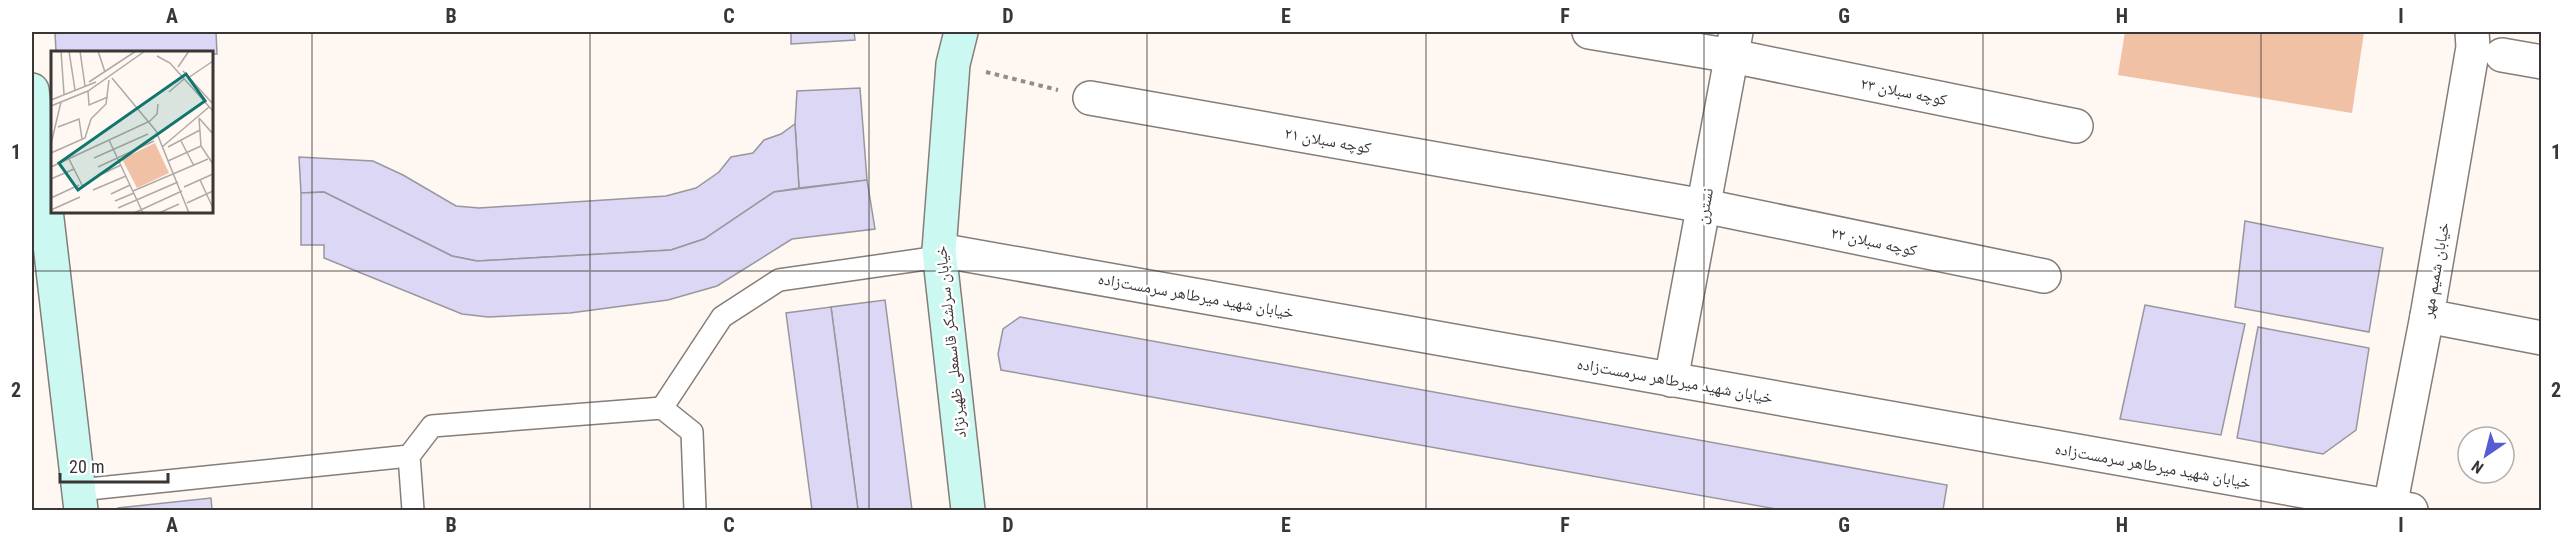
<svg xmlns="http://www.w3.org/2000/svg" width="2573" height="542" font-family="'Roboto Condensed','Noto Naskh Arabic',sans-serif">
<rect width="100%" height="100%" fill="#fef7f2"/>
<polygon fill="#f0c1a5" points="2125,32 2364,32 2352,113 2118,75"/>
<g fill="#dcd7f4" stroke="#98979e" stroke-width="1.5">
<polygon points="55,32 216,32 217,54 56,52"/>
<polygon points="791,32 854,32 855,40 791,44"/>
<polygon points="860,88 867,180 799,188 795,124 797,91"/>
<polygon points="795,124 799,188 774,192 704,239 671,250 477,261 452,256 324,192 301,193 299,157 373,161 403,175 456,206 479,208 666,196 696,188 719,172 731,157 753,153 764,140 781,134"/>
<polygon points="867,180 875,229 792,239 717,286 668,300 570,313 488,317 462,314 324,258 324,245 301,245 301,193 324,192 452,256 477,261 671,250 704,239 774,192"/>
<polygon points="2245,221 2383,248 2369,332 2235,307"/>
<polygon points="885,300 912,510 858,510 831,307"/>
<polygon points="2145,305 2245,324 2221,435 2120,419"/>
<polygon points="831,307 858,510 812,510 786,313"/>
<polygon points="1020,317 1947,485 1943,510 1782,510 1001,370 998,354 1003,329"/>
<polygon points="2258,327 2369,348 2356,430 2323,454 2237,438"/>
<polygon points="211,498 212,510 118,510 118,508"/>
</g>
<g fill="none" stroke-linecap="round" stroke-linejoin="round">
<defs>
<g id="lane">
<polyline points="662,408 722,317 779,280 939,257"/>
<polyline points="79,490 409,456"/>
<polyline points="413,510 409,456 432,426 662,408 692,432 695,510"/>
</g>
<g id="street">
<polyline points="1589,32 1732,56 2076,126"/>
<polyline points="2502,55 2542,62"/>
<polyline points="1090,98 1704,206 2044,276"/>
<polyline points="939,250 2411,510"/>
<polyline points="2427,316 2542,338"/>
<polyline points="1671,380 1736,32"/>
<polyline points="2390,507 2427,316 2473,47 2472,32"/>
</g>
<g id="secondary">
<polyline points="961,32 953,64 939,250 968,510"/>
<polyline points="32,90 81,510"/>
</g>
</defs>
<use href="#lane" stroke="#847d79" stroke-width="24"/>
<use href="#street" stroke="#847d79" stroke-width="36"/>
<use href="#secondary" stroke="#847d79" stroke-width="36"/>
<polyline stroke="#928d8a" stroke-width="4" stroke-dasharray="4.5 4.5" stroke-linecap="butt" points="986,72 1058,90"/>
<use href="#lane" stroke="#fff" stroke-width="21"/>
<use href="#street" stroke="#fff" stroke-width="33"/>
<use href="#secondary" stroke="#cbf8f0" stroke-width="33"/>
</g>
<path fill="none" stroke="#393635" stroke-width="1.5" stroke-opacity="0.55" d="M312,32V510M590,32V510M869,32V510M1147,32V510M1426,32V510M1704,32V510M1983,32V510M2261,32V510M32,271H2542"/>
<g text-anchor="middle" stroke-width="5" stroke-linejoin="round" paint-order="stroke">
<g font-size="16" fill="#393635" stroke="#fff">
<text transform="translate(1904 91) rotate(11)" y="6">کوچه سبلان ۲۳</text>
<text transform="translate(1328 140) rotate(10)" y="6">کوچه سبلان ۲۱</text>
<text transform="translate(1704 206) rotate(-79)" y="6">نسترن</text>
<text transform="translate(1874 241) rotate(12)" y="6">کوچه سبلان ۲۲</text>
<text transform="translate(2435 270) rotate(-80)" y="6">خیابان شمیم مهر</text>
<text transform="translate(1196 295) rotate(10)" y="6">خیابان شهید میرطاهر سرمست‌زاده</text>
<text transform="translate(950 342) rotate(-96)" y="6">خیابان سرلشکر قاسمعلی ظهیرنژاد</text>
<text transform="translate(1675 380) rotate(10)" y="6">خیابان شهید میرطاهر سرمست‌زاده</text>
<text transform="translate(2153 465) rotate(10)" y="6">خیابان شهید میرطاهر سرمست‌زاده</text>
</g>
</g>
<g transform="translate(51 51)">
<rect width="162" height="162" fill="#fef7f2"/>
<path d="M104,92L118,122L86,137L71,108Z" fill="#f0c1a5"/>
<path fill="none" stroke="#afaaa6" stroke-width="1.5" d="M10,0L13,43M18,0L24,39M29,0L34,35M47,0L54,21M106,5L119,12L162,60M127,16L138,0M132,20L162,53M61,27L105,80L138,162M137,27L162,10M38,31L85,0M37,40L38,54L57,46M118,41L133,28M0,49L45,31M0,55L37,40L94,0M148,67L150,95L162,113M148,67L162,83M99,70L106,63L107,53M7,76L28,68L31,88M58,89L92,162M130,90L143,115M0,93L10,51M111,96L158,56M117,96L149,79M0,102L34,87L40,68L55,53L58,29M43,107L97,83M18,108L32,136M117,110L150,95M0,116L99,70M47,116L103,90M51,123L70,114M0,128L23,118M149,129L162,157M133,136L162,123M42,139L75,125M82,140L157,108M60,143L79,134M0,147L28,134M64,150L83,142M136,152L162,140M67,157L127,131M0,159L29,146M83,162L131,140M108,162L128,153"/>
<path fill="#0f766e" fill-opacity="0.15" stroke="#0f766e" stroke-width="3" d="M135,23L154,50L27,139L8,112Z"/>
<rect width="162" height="162" fill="none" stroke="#393635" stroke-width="3"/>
</g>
<rect width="2573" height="542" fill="none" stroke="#ffffff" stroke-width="66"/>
<g transform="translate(2486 455) rotate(215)"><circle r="28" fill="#ffffff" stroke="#b0afae" stroke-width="1.5"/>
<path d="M0-4.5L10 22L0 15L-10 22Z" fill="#575cd3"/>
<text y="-9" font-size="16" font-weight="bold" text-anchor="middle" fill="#393635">N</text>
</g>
<path d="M60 473v9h108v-9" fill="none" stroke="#393635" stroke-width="3"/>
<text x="69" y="473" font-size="18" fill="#393635" stroke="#ffffff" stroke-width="4.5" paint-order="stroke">20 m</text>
<rect x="33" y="33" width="2507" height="476" fill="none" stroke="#393635" stroke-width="2"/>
<g font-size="20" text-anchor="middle" font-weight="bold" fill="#393635">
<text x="172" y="23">A</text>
<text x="451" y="23">B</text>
<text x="729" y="23">C</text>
<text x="1008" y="23">D</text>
<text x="1286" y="23">E</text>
<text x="1565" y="23">F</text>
<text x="1844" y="23">G</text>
<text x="2122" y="23">H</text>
<text x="2401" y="23">I</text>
<text x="16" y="159">1</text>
<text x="2556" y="159">1</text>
<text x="16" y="397">2</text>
<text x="2556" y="397">2</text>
<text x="172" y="532">A</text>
<text x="451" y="532">B</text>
<text x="729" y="532">C</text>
<text x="1008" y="532">D</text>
<text x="1286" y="532">E</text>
<text x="1565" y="532">F</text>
<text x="1844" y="532">G</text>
<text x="2122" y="532">H</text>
<text x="2401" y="532">I</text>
</g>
</svg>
